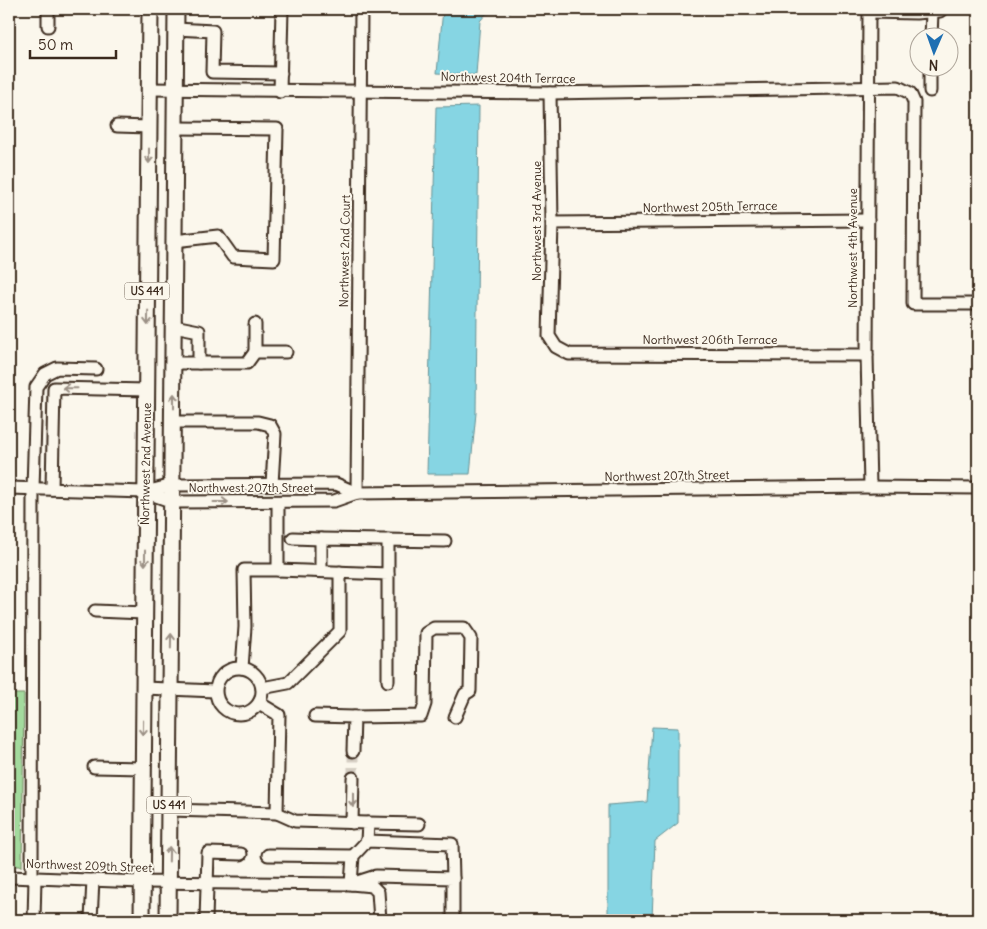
<svg xmlns="http://www.w3.org/2000/svg" width="987" height="929" font-family="Delius,sans-serif">
<rect width="100%" height="100%" fill="#fbf7ec"/>
<filter id="ink" filterUnits="userSpaceOnUse"><feTurbulence type="fractalNoise" baseFrequency=".02" numOctaves="2"/><feDisplacementMap in="SourceGraphic" scale="10" xChannelSelector="R" yChannelSelector="G"/><feConvolveMatrix kernelMatrix="1 2 1 2 8 2 1 2 1" color-interpolation-filters="sRGB"/></filter>
<g filter="url(#ink)">
<polygon fill="#a3da9d" stroke="#6f825e" points="9,694 24,694 22,866 9,866"/>
<g fill="#86d5e3" stroke="#689194">
<polygon points="443,9 788,9 776,13 500,11 486,14 480,21 476,75 437,73"/>
<polygon points="479,106 476,413 470,474 427,474 436,107"/>
<polygon points="652,727 678,728 678,823 655,841 652,920 608,920 608,805 647,802"/>
</g>
<g fill="none" stroke-linecap="round" stroke-linejoin="round">
<polyline stroke="#d5cec3" stroke-width="11" stroke-dasharray="11 5.5" stroke-linecap="butt" points="353,778 353,751"/>
<defs>
<g id="minor">
<polyline points="869,9 867,355 870,487"/>
<polyline points="869,12 916,13 940,11 942,9"/>
<polyline points="48,26 48,9"/>
<polyline points="176,29 213,31 212,72 281,73"/>
<polyline points="931,38 932,12"/>
<polyline points="149,89 550,93 898,87 910,93 914,102 913,304 978,304"/>
<polyline points="930,91 930,68"/>
<polyline points="280,92 282,9"/>
<polyline points="550,93 552,223 549,336 556,347 569,354 867,355"/>
<polyline points="117,126 149,127"/>
<polyline points="552,223 868,220"/>
<polyline points="174,241 218,236 233,257 274,259 277,129 175,128"/>
<polyline points="255,324 255,352"/>
<polyline points="174,326 199,331 199,363"/>
<polyline points="174,363 247,363 255,352 286,352"/>
<polyline points="173,422 258,422 270,425 275,434 272,484"/>
<polyline points="9,488 145,492 173,485 336,484 357,493"/>
<polyline points="52,489 54,388 147,390"/>
<polyline points="145,492 173,502 334,501 357,493 870,487 978,488"/>
<polyline points="357,493 361,9"/>
<polyline points="293,538 321,539"/>
<polyline points="388,540 388,574"/>
<polyline points="278,570 388,574 388,681"/>
<polyline points="321,571 321,539 445,541"/>
<polyline points="95,611 144,613"/>
<circle cx="239" cy="691" r="23"/>
<polyline points="242,668 245,627 244,570 278,570 278,502"/>
<polyline points="144,688 215,691"/>
<polyline points="262,688 288,683 340,631 340,572"/>
<polyline points="259,703 279,715 277,813"/>
<polyline points="315,716 354,717 353,751"/>
<polyline points="354,717 421,716 425,704 426,633 434,628 464,628 471,638 470,691 465,694 455,717"/>
<polyline points="94,767 143,768"/>
<polyline points="169,810 277,813 295,821 368,823 367,841"/>
<polyline points="352,823 353,778"/>
<polyline points="368,823 419,824"/>
<polyline points="268,855 353,856"/>
<polyline points="9,877 142,882 351,884 376,876 453,878 453,920"/>
<polyline points="32,878 33,489 36,387 45,374 57,368 96,369"/>
<polyline points="34,920 35,878"/>
<polyline points="91,920 93,880"/>
<polyline points="206,920 208,853 241,854"/>
<polyline points="380,920 378,892 372,886 351,884 353,856 367,841 452,844 453,878"/>
</g>
<g id="major">
<polyline points="142,920 150,9"/>
<polyline points="168,920 176,9"/>
</g>
</defs>
<use href="#minor" stroke="#3b2a1e" stroke-width="15"/>
<use href="#major" stroke="#3b2a1e" stroke-width="19"/>
<use href="#minor" stroke="#fbf7ec" stroke-width="11"/>
<use href="#major" stroke="#fbf7ec" stroke-width="15"/>
</g>
<defs><path id="oneway-shaft" d="M-6 0H5M1.5-3L5.5 0L1.5 3" fill="none" stroke-width="1.6" stroke-linecap="round" stroke-linejoin="round" transform="scale(1.25)"/></defs>
<g stroke="#9b9085">
<use href="#oneway-shaft" transform="translate(149 156) rotate(90)"/>
<use href="#oneway-shaft" transform="translate(148 318) rotate(91)"/>
<use href="#oneway-shaft" transform="translate(70 388) rotate(-179)"/>
<use href="#oneway-shaft" transform="translate(174 401) rotate(-90)"/>
<use href="#oneway-shaft" transform="translate(221 502)"/>
<use href="#oneway-shaft" transform="translate(145 558) rotate(90)"/>
<use href="#oneway-shaft" transform="translate(171 641) rotate(-89)"/>
<use href="#oneway-shaft" transform="translate(143 728) rotate(91)"/>
<use href="#oneway-shaft" transform="translate(353 800) rotate(90)"/>
<use href="#oneway-shaft" transform="translate(169 854) rotate(-89)"/>
</g>
</g>
<g text-anchor="middle" stroke-width="4" stroke-linejoin="round" paint-order="stroke">
<g fill="#fbf7ec" stroke="#75685c" stroke-width="1">
<rect x="124.5" y="282.5" width="45" height="17" rx="4"/>
<rect x="146.5" y="796.5" width="45" height="17" rx="4"/>
</g>
<g font-size="11" font-weight="bold" fill="#3b2a1e">
<text x="147" y="295">US 441</text>
<text x="169" y="809">US 441</text>
</g>
<g font-size="12" fill="#3b2a1e" stroke="#fbf7ec">
<text transform="translate(508 78) rotate(1)" y="4">Northwest 204th Terrace</text>
<text transform="translate(710 207) rotate(-1)" y="4">Northwest 205th Terrace</text>
<text transform="translate(537 221) rotate(-90)" y="4">Northwest 3rd Avenue</text>
<text transform="translate(853 248) rotate(-90)" y="4">Northwest 4th Avenue</text>
<text transform="translate(345 251) rotate(-89)" y="4">Northwest 2nd Court</text>
<text x="710" y="344">Northwest 206th Terrace</text>
<text transform="translate(146 464) rotate(-89)" y="4">Northwest 2nd Avenue</text>
<text transform="translate(667 476) rotate(-1)" y="4">Northwest 207th Street</text>
<text x="251" y="492">Northwest 207th Street</text>
<text transform="translate(89 866) rotate(2)" y="4">Northwest 209th Street</text>
</g>
</g>
<rect width="987" height="929" fill="none" stroke="#fbf7ec" stroke-width="30"/>
<rect x="15" y="15" width="957" height="899" fill="none" stroke="#3b2a1e" stroke-width="2" filter="url(#ink)"/>
<g transform="translate(934 52) rotate(182)"><circle r="24" fill="#fbf7ec" stroke="#aea59a"/>
<path d="M0-4L9 19L0 12L-9 19Z" fill="#1f6fb2"/>
<text y="-8" font-size="14" font-weight="bold" text-anchor="middle" fill="#3b2a1e">N</text>
</g>
<path d="M30 50v8h86v-8" fill="none" stroke="#3b2a1e" stroke-width="2.5"/>
<text x="38" y="50" font-size="15" fill="#3b2a1e" stroke="#fbf7ec" stroke-width="4" paint-order="stroke">50 m</text>
</svg>
